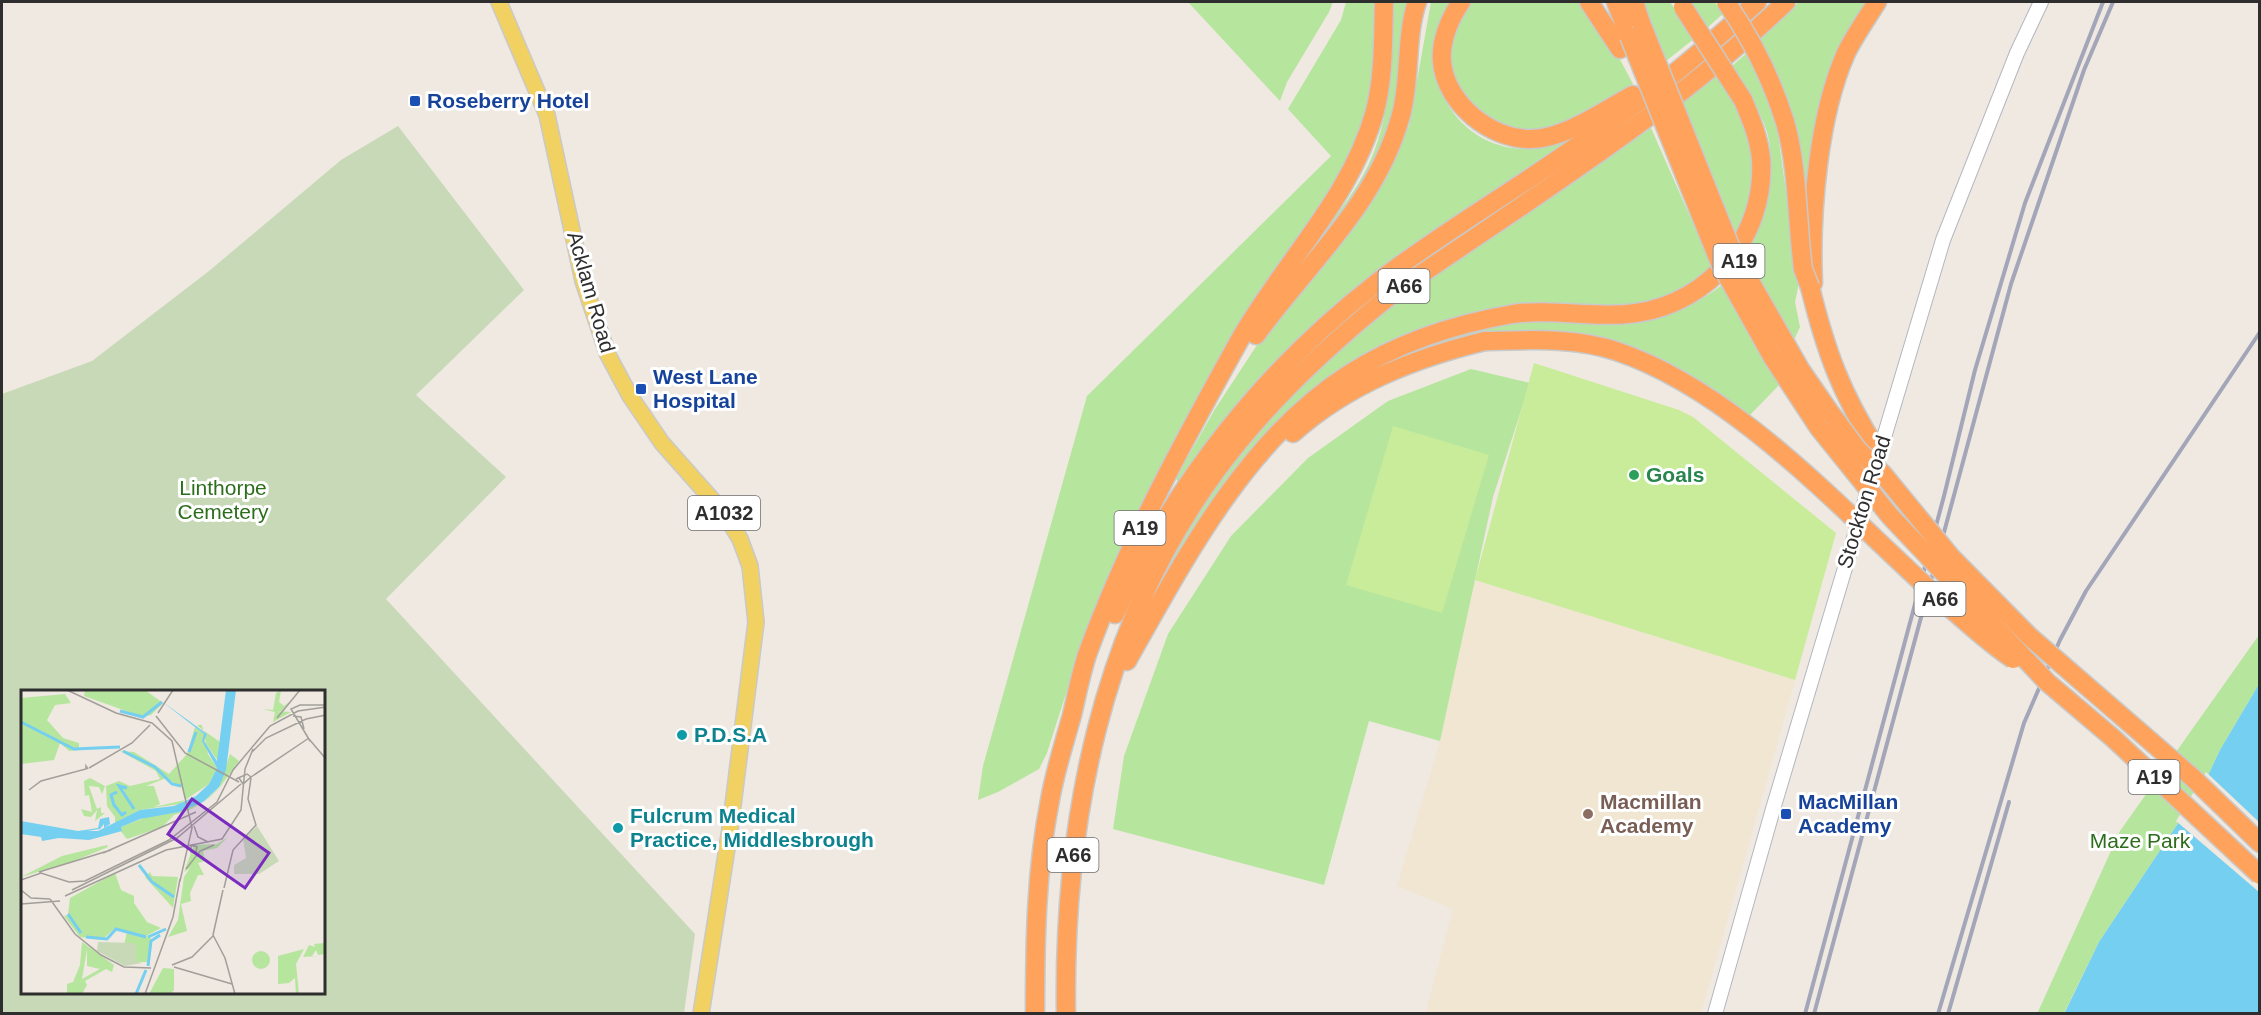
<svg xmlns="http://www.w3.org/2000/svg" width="2261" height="1015" font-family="Arial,sans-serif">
<rect width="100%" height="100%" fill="#efe9e1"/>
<polygon fill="#f0e6d1" points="1475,580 1795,680 1701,1013 1426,1012 1453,909 1397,886 1440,741"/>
<g fill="#b6e59e">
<polygon points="1188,2 1333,2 1329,12 1287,82 1280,101"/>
<polygon points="1346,2 1382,2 1370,108 1351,164 1274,279 1078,656 1047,753 1039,769 998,792 978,800 983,766 1087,396 1331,156 1288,109 1341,20"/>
<path d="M1394,2H1412L1398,102L1375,167L1317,246L1315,244C1329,224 1345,205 1358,184C1392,130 1392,63 1394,2Z"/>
<path d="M1431,2H1453C1396,89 1487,188 1578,133L1581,137L1395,263L1244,399L1178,483L1176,478L1215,409L1259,342L1365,213L1385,180L1409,126Z"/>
<polygon points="1470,2 1581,2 1616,52 1633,84 1564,122 1536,131 1505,128 1481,113 1455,85 1448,46 1453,29"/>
<polygon points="1644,2 1670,2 1695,38 1666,61"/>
<polygon points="1689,2 1714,2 1725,12 1708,27"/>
<polygon points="1799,2 1870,2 1850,36 1810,218 1782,90 1760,39"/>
<path d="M1748,52L1776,121L1799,283L1795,302L1800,327L1794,340L1747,255C1763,219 1778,173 1767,132C1760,109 1745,87 1732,66Z"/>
<path d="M1717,76C1739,112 1761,149 1753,193C1750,208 1742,223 1738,238L1683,103Z"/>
<polygon points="1651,128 1714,271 1685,291 1648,306 1473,316 1304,404 1166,578 1161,576 1195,516 1235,461 1312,373 1407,294"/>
<path d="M1722,285L1780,384L1750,415C1719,395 1689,374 1656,357C1597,328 1522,327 1458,339C1434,344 1409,358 1386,367L1384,364C1435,339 1486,324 1543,320C1558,319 1574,322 1589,322C1644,325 1677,319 1722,285Z"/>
<polygon points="1471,369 1530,383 1493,497 1440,741 1369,721 1324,885 1113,829 1124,756 1168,634 1231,536 1308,458 1388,401"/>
<polygon points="2259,635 2259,684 2220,750 2203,786 2099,942 2064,1013 2037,1014 2120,831"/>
</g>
<path fill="#c8d9b8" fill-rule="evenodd" d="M398,126L524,290L416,395L506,477L386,599L695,934L684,1013H2V394L92,361L209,271L341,160ZM22,691H324V992H22Z"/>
<g fill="#c9ec9a">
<polygon points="1534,363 1679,410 1693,417 1836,533 1795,680 1475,580"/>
<polygon points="1393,426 1489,455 1442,613 1346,585"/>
</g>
<polygon fill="#75cff0" points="2259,684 2259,1013 2064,1014 2099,942 2203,786 2220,750"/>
<polygon fill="#efe9e1" points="2206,772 2259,822 2259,892 2176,821"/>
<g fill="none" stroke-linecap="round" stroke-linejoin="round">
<defs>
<polyline id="secondary" points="1715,1014 1773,809 1943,240 2017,53 2041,2"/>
<polyline id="primary" points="499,2 547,115 583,281 608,355 630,396 662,443 724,513 740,539 750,566 756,622 730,829 701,1014"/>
<g id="highway">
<path d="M1461,2C1450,18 1440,41 1442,62C1446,104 1491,140 1532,139C1566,138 1603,111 1633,95"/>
<polyline points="1589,2 1620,49"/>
<polyline points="1616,2 1629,36"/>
<polyline points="1634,2 1641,23"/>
<path d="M1256,335C1308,263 1377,204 1401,115C1411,78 1405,38 1417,2"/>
<path d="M1293,433C1348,384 1415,358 1485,341"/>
<path d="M1877,450C1841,393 1826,352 1810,287L1813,283C1810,214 1818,116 1846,53C1855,35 1867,18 1877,2"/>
<path d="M1115,614C1175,483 1265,369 1379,281C1440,234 1507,195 1570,151C1636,106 1698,56 1757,2"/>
<path d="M1127,661C1185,558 1247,439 1349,374C1399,342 1454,324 1513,314C1554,308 1595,319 1636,313C1711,303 1766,235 1761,159C1759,138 1751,119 1743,100"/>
<polyline points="2193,778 2260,843"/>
<path d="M1035,1014C1035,942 1036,870 1050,800C1055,771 1064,744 1072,715C1077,694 1081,672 1088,652C1128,543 1183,442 1239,341C1283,263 1351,199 1375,111C1384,76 1383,37 1384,2"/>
<path d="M1066,1014C1063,823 1101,627 1216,471C1265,404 1327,346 1392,294C1528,200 1665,117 1786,2"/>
</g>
</defs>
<use href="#secondary" stroke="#b4b7c1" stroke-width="16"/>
<use href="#primary" stroke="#c9c9c9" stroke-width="18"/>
<use href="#highway" stroke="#c9c9c9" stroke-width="21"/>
<use href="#secondary" stroke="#fff" stroke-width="14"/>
<use href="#primary" stroke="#f2d163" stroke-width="15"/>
<use href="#highway" stroke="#ffa35c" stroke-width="18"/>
<g stroke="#a3a6b8" stroke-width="4">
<polyline points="1805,1014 1944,496 1975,370 2025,203 2103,2"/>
<polyline points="1814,1014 2011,284 2084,70 2113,2"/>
<polyline points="1938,1014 2024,723 2060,640 2086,591 2260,332"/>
<polyline points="1948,1014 2009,802"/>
</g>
<defs>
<g id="highway-bridge">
<path d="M1726,2C1751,38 1772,80 1785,122C1798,166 1797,224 1803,269L1810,287"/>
<polyline points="1683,7 1743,100"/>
<polyline points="1641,23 1730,246 1800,369 1829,411 1858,450 1882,473 1951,557 2029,636 2193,778"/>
<polyline points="1629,36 1720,263 1773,358 1819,428 1890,516 2047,682 2113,738 2260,875"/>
<path d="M1485,341C1529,340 1574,337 1616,351C1740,392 1852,522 1949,607C1970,625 1990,644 2013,659"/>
</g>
</defs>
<use href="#highway-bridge" stroke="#c9c9c9" stroke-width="21" stroke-linecap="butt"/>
<use href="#highway-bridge" stroke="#ffa35c" stroke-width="18"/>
</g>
<g fill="#1a4fb4" stroke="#fff" stroke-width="2">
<rect x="409" y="95" width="12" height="12" rx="3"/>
<rect x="635" y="383" width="12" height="12" rx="3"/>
<rect x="1780" y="808" width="12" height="12" rx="3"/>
</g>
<circle fill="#2e9e5b" stroke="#fff" stroke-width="2" cx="1634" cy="475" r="6"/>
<g fill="#0f9aa8" stroke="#fff" stroke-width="2">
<circle cx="682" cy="735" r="6"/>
<circle cx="618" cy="828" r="6"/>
</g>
<circle fill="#8d6e63" stroke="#fff" stroke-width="2" cx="1588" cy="814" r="6"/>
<g text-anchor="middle" stroke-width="6" stroke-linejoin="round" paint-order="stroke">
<g fill="#fff" stroke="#6d6d6d" stroke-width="1.5">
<rect x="1713.5" y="244" width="51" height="34" rx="4.5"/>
<rect x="1378.5" y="269" width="51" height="34" rx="4.5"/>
<rect x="688" y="496" width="72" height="34" rx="4.5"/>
<rect x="1114.5" y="511" width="51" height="34" rx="4.5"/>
<rect x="1914.5" y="582" width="51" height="34" rx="4.5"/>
<rect x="2128.5" y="760" width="51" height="34" rx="4.5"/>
<rect x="1047.5" y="838" width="51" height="34" rx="4.5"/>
</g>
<g font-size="20" font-weight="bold" fill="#2e2e2e">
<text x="1739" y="268">A19</text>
<text x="1404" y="293">A66</text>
<text x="724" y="520">A1032</text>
<text x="1140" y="535">A19</text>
<text x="1940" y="606">A66</text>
<text x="2154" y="784">A19</text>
<text x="1073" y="862">A66</text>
</g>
<g font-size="21" font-weight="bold" fill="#164399" stroke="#fff" text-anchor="start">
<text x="427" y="108">Roseberry Hotel</text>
<text x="653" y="384">West Lane<tspan x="653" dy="24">Hospital</tspan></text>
<text x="1798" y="809">MacMillan<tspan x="1798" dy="24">Academy</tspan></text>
</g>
<g font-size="21" fill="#2e2e2e" stroke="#fff">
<text transform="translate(591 292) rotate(74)" y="7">Acklam Road</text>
<text transform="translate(1864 502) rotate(-73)" y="7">Stockton Road</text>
</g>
<g font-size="21" font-weight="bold" fill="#27864d" stroke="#fff" text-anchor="start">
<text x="1646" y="482">Goals</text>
</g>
<g font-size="21" fill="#2c6e1b" stroke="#fff">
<text x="223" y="495">Linthorpe<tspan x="223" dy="24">Cemetery</tspan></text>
<text x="2140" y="848">Maze Park</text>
</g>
<g font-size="21" font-weight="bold" fill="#0d838f" stroke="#fff" text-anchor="start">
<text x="694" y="742">P.D.S.A</text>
<text x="630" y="823">Fulcrum Medical<tspan x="630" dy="24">Practice, Middlesbrough</tspan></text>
</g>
<g font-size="21" font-weight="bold" fill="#785e54" stroke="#fff" text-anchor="start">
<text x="1600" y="809">Macmillan<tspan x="1600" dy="24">Academy</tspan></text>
</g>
</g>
<g transform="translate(21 690)">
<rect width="304" height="304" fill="#efe9e1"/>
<path d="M64,0H124L142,13L130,25L122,27L63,6ZM260,0L258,12L263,16L268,12L261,21H255L270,22L252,32L254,22L241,19L252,20L255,3ZM44,4L50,13L34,15L26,30L42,48L58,53V60L48,61L39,53L33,70L0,74V8ZM176,35H181L182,40L199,52L197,71L183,51L186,44ZM174,37L183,44L187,64L196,78L188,94L158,114L119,120L94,133V127L86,116L85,96L98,91L109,96L139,89L135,81L99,61L113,62L148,84L166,64ZM145,88L161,98L164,110L133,117L139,114L133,96H125ZM209,64L218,71L199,97L189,107L171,119L153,125L141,137L106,149L98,139L102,136L128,126L158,122L189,106L198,97ZM69,88L84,96L81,104L78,97L68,96L76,119L80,117V123H84L74,131L76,120L70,127L63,126L60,119L71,122L68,105L64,106L63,91ZM207,147L196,158L182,161L184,171L177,173L183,185H177L169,203L170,211L160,214L166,241L147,247L157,230L163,187L169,178L163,182L173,155L196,154ZM86,155L87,157L53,171L0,187L41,166ZM129,182L131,186L157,187L152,218L124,187ZM94,183L100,200L113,206V213L126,232L140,238L125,246L130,248L126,272H115V256L103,255L106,242L93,239L81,250L59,247L43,226L47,225L49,208ZM61,252L93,275L91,282L85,279L64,291L66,295L61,304H46V294L52,292L59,275ZM66,259V276L79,279L61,289ZM304,253V264L297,265L295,260L291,266H296L282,267L288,255L294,257L293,254ZM283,259L275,274L278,304H275L274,288L268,293L257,294V266ZM231 270a9 9 0 1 1 18 0a9 9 0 1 1-18 0ZM142,278L153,279V300L149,304H128Z" fill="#b6e59e" fill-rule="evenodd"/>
<path d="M236,136L258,171L238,184H213V175L225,168L222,149ZM77,252L111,253L115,256V271L121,273L104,276L76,261Z" fill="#c8d9b8"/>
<path d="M205,0H215L205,80L198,97L182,112L158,122L119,129L100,137L101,141L68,150L38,148L21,151L20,147L0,144V131L57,141L77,138L79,129L88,127L89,134L83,138V134L79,139L66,141H77L119,120L153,116L175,106L188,94L196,78L181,51L183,44L139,10L186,44L183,51L196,71Z" fill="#75cff0"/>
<path fill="none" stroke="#75cff0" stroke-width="3" d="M99,21L122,27L141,12M0,32L53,59L99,57M102,61L134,77L151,94L160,96M168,62L175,42M106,98L98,96L113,119M96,102L90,105L93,115L101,125L105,122M118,175L131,192L153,207M47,224L60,243M65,247L86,249L95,239L125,247M127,247L145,239M127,276L130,251L139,245M115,304L125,280"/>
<path fill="none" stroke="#a29e99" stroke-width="1.5" d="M46,0L95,23L131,33L151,51L171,138L159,191M137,23L152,0M135,26L164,63L218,92M272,26L280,27L283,39M256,28L279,0M288,49L305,69M289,51L270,19L279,15H305M231,62L245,48L285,29L305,25M68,78L111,53L129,35M230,87L288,48M215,89L226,84L230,87L222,94L218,88M8,100L20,91L65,79V76L67,79M173,136L177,147L187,152M170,156H174L176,157L175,162H170V156M82,163L175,122M165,179L179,161L193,155M18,182L90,160M0,190L20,183L48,192L64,191L148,150L196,112L212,80L249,36L277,21L305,17M203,198L212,160L235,135L227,109L230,88M0,200L10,208L29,209M51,200L156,148L220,94M202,200L192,245L204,268L214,304M44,206L145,160L201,149L220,120L224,79L232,59M29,209L54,244L80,265L103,277L130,278M0,214L39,211M151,275L171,267L192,246M153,277L211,294M124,304L152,227L159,189"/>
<path fill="#7b2cbf" fill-opacity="0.15" stroke="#7b2cbf" stroke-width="3" d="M171,109L248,163L224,198L147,144Z"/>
<rect width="304" height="304" fill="none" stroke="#2e2e2e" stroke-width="3"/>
</g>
<rect width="2261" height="1015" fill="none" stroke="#2e2e2e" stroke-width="6"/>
</svg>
